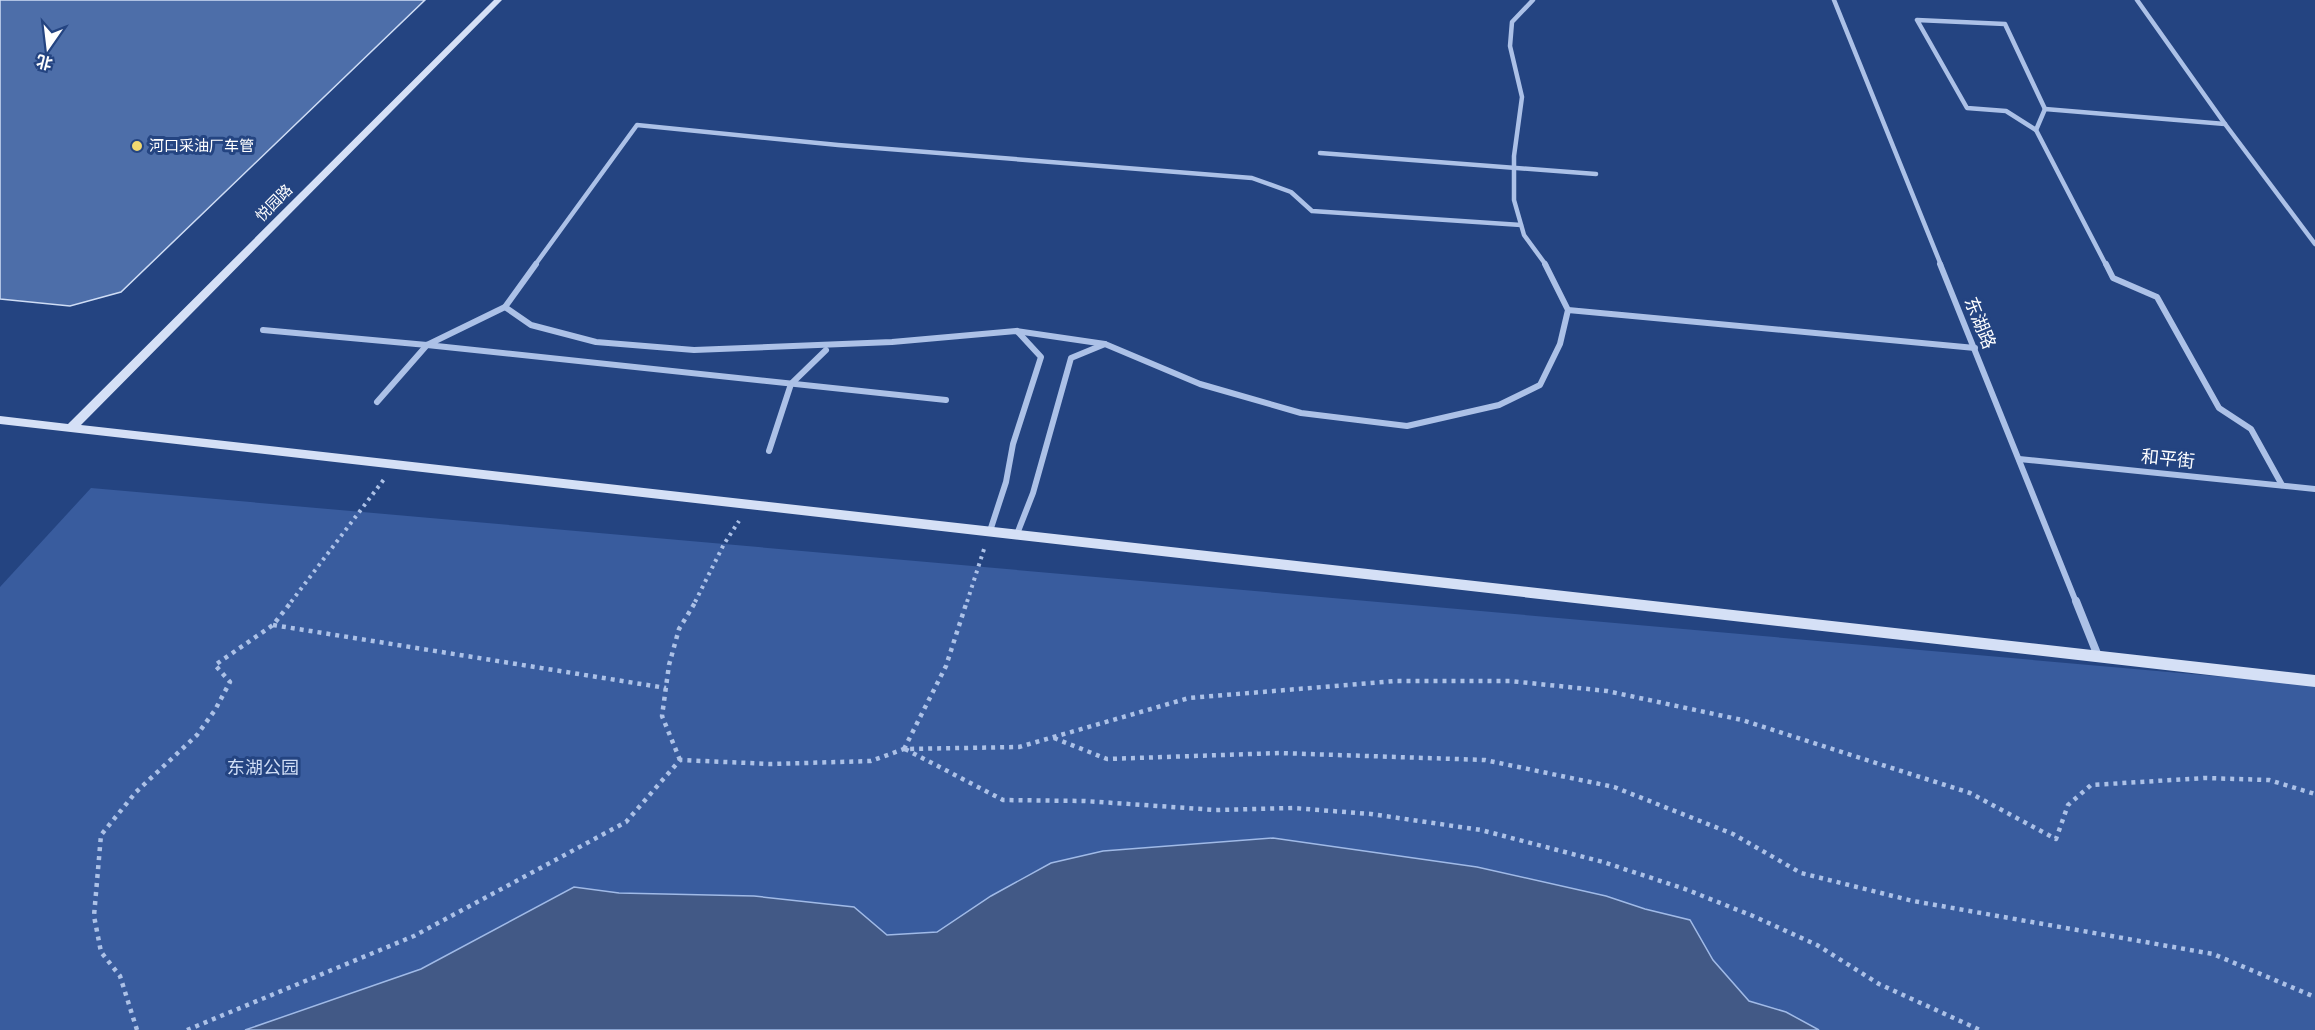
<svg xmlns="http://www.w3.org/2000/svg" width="2315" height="1030" font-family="'Archivo Narrow','Noto Sans SC',sans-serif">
<rect width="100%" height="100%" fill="#244481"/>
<polygon fill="#395c9e" points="91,488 2315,685 2315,1030 0,1030 0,587"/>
<polygon fill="#425986" stroke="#a0bae7" stroke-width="1.5" points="1273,838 1477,867 1606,896 1645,909 1690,920 1713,960 1749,1001 1786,1012 1819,1030 245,1030 421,969 574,887 619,893 754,896 854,907 887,935 937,932 991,896 1051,863 1103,851"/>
<polygon fill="#4d6ea9" stroke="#cfddf5" stroke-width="1.5" points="0,0 425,0 121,292 70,306 0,299"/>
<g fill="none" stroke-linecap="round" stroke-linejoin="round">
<g stroke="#acc1e7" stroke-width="4" stroke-dasharray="3 4.5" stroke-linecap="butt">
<polyline points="291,602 385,478"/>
<polyline points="695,602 724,544 739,521"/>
<polyline points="967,602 985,546"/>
</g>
<g stroke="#acc1e7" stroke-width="4.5" stroke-dasharray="4 5" stroke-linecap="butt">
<polyline points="273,625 666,688"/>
<polyline points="1054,738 1107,759 1279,753 1485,760 1614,787 1733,834 1801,873 1913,901 2213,954 2315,997"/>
<polyline points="904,749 946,666 967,601"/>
<polyline points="905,749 1003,800 1085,801 1216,810 1293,808 1371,814 1481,830 1603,862 1685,889 1753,916 1817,945 1879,984 1980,1030"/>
<polyline points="680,760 662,716 669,665 679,629 696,601"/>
<polyline points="137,1030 120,976 101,952 94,916 101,835 136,792 197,735 215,710 230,682 215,665 273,625 292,601"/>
<polyline points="187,1030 414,936 626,822 680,760 771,764 871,761 904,749 1019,747 1189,698 1395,681 1510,681 1607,691 1742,720 1970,793 2056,839 2068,805 2091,785 2205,778 2269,780 2315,794"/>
</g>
<g stroke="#acc1e7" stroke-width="4.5">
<polyline points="1533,0 1512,22 1510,46 1522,97 1514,156 1514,200 1524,235 1546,265"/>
<polyline points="1834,0 1941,265"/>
<polyline points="2137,0 2225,124"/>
<polyline points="2036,130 2006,111 1967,108 1917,20 2005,24 2045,109"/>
<polyline points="1320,153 1596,174"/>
<polyline points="535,265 637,125 838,145 1252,178 1291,192 1312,211 1521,225"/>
<polyline points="2106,265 2036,130 2045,109 2225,124 2315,244"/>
</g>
<g stroke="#acc1e7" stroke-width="6">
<polyline points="536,264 505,307 531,325 596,342 694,350 892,342 1016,331 1105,344 1200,384 1301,413 1407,426 1499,405 1540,385 1560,344 1568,310 1545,264"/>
<polyline points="1940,264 2076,602"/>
<polyline points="2106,264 2113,278 2157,297 2219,408 2251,429 2282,485"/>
<polyline points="505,307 427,345 946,400"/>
<polyline points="1568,310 1975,348"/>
<polyline points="263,330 427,345"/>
<polyline points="377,402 427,345"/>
<polyline points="769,451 791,384 826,350"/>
<polyline points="2019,459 2315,489"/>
<polyline points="990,531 1006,482 1013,444 1041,357 1017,331"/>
<polyline points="1017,534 1033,493 1071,358 1105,344"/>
</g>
<polyline stroke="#acc1e7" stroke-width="8" points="2076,601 2098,656"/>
<polygon fill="#d5e0f6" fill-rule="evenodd" points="494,0 502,0 81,425 2315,675 2315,687 0,424 0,416 68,424"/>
</g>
<circle fill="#f1d870" stroke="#244481" stroke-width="2" cx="137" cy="146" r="6"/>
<g text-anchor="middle" stroke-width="6" stroke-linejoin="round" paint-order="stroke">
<g font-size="15" fill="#fff" stroke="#244481" text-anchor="start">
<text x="149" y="151">河口采油厂车管</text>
</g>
<g font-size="15" fill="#fff" stroke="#244481">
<text transform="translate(274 203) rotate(-45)" y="5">悦园路</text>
</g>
<g font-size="18" fill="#fff" stroke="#244481">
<text transform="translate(1980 323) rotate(68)" y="6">东湖路</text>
<text transform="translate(2168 459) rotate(6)" y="6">和平街</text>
</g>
<g font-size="18" fill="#cfddf5" stroke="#244481">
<text x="263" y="774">东湖公园</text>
</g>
</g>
<g transform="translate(48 48) rotate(194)" stroke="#244481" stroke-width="4.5" paint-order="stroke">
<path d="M0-4.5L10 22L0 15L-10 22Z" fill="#ffffff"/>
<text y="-9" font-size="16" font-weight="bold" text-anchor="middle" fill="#ffffff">北</text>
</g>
</svg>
